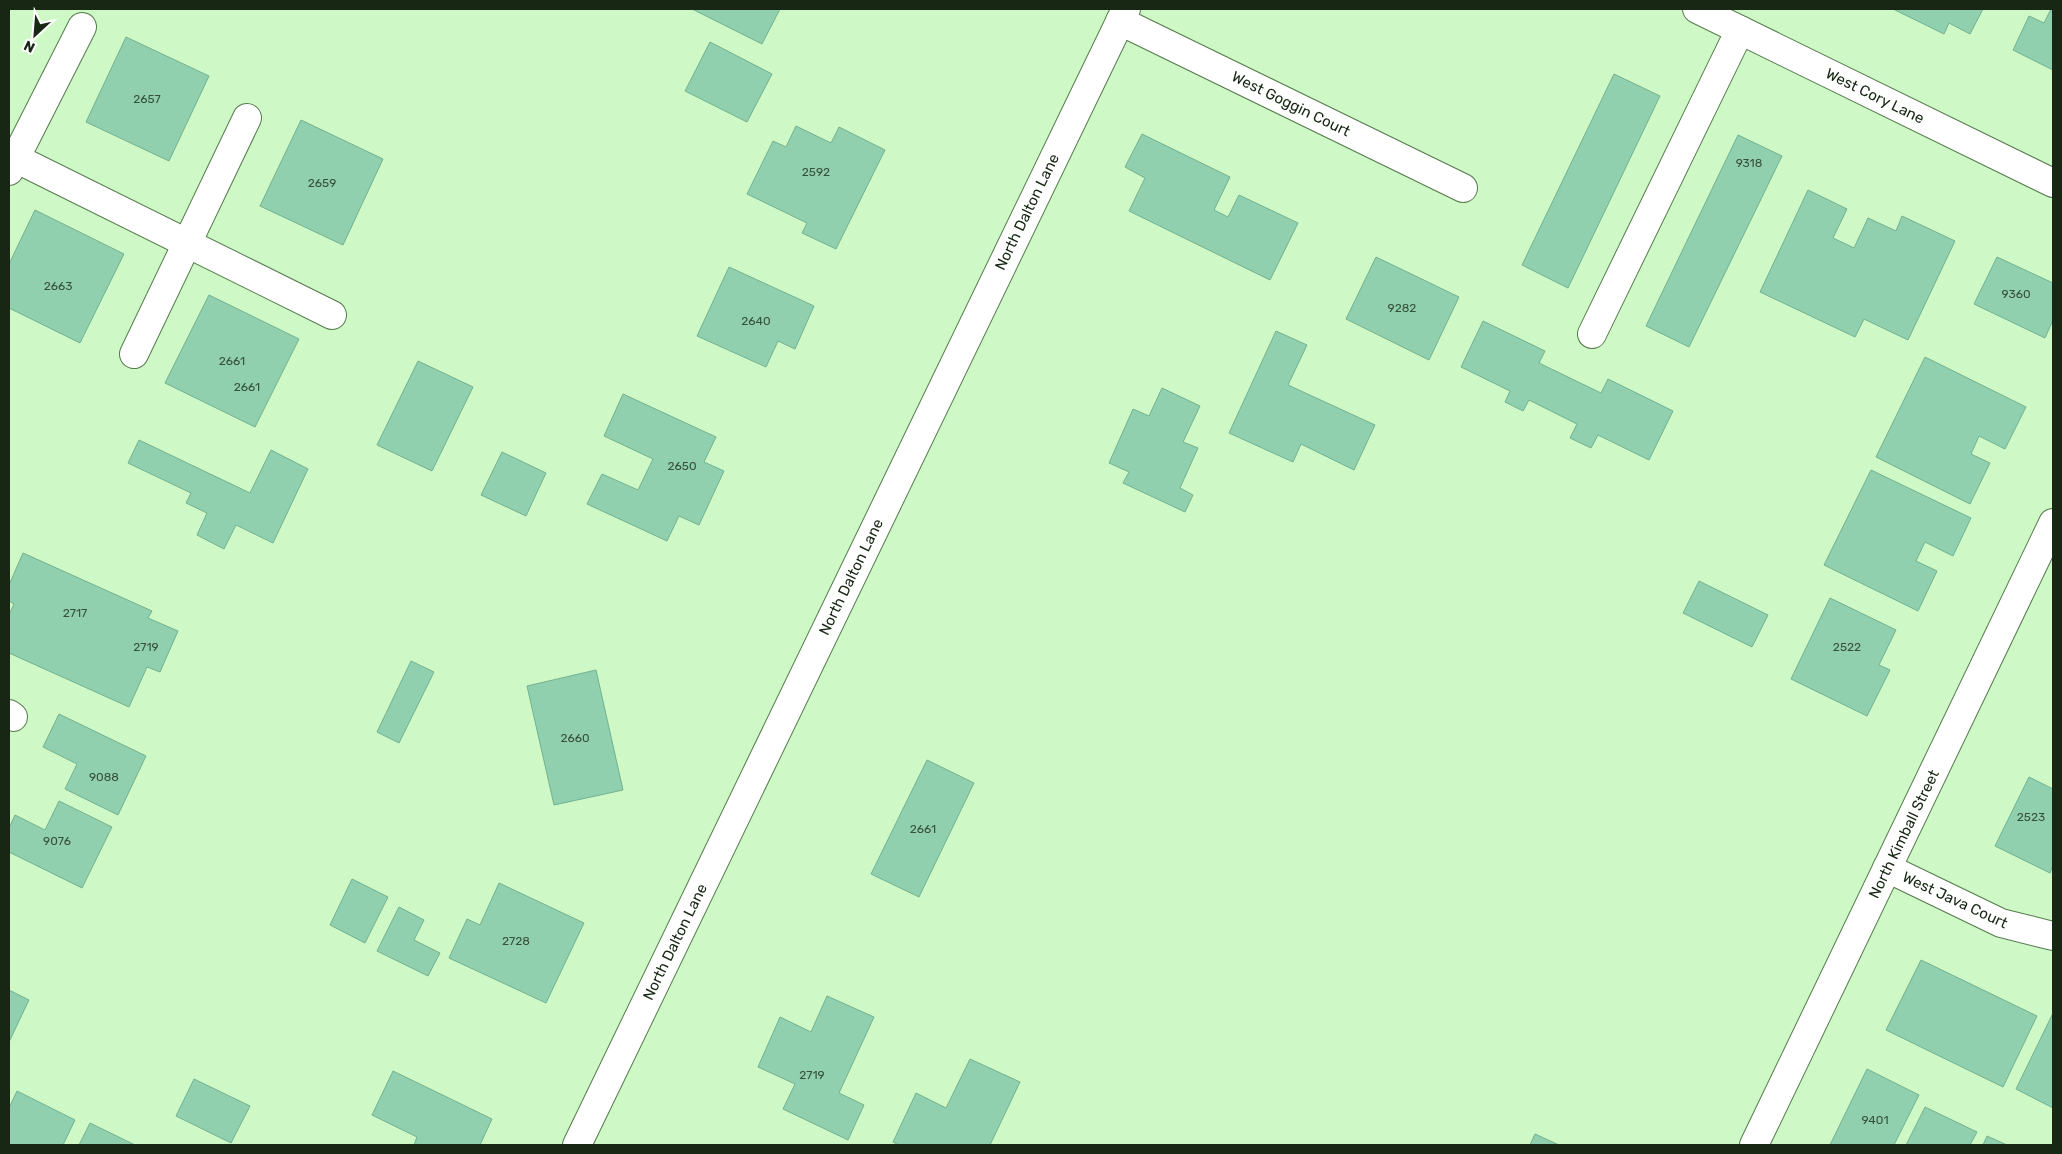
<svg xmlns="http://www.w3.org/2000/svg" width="2062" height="1154" font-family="Rubik,sans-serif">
<rect width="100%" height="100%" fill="#cef8c5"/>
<g fill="#91d0ae" stroke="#72b190">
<polygon points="692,9 780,9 762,44"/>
<polygon points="1893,9 1983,9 1970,34 1949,23 1944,34"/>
<polygon points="2051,9 2053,9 2053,70 2013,50 2029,16 2044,23"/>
<polygon points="126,37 209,76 169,161 86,122"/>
<polygon points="710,42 772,74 747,122 685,91"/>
<polygon points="1614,74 1660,96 1568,288 1522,265"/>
<polygon points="301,120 383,159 343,245 260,206"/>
<polygon points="796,126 831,143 839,127 885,150 836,249 802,233 807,223 747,194 773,141 786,147"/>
<polygon points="1142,134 1230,177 1214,210 1228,217 1239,195 1298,223 1270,280 1129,211 1145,178 1125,167"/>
<polygon points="1738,135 1782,156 1689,347 1646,326"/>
<polygon points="1808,190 1847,209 1833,238 1854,248 1868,218 1896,231 1902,216 1955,241 1908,340 1864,319 1855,337 1760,292"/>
<polygon points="35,210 124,254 80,343 9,308 9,264"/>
<polygon points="1376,257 1459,297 1429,360 1346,319"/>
<polygon points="1997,257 2053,283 2053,320 2045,338 1974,304"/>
<polygon points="729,267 814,306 795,349 778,341 766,367 697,336"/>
<polygon points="209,295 299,339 255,427 165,383"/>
<polygon points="1483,321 1545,351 1539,363 1601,393 1608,379 1673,411 1649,460 1598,435 1591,448 1570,438 1577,424 1529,400 1523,411 1505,402 1510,391 1461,367"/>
<polygon points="1276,331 1307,345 1288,385 1375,425 1354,470 1301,444 1293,462 1229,433"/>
<polygon points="1925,357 2026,407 2005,449 1979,436 1971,454 1990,463 1970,504 1876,457"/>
<polygon points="418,361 473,387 432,471 377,445"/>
<polygon points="1162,388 1200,406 1183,442 1198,448 1180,488 1193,495 1185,512 1123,483 1129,472 1109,463 1133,409 1149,416"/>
<polygon points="623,394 716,437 704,462 724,471 699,525 679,516 667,541 587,504 602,474 638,490 653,459 604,436"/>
<polygon points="139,440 250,493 271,450 308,469 273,543 236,525 224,549 197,535 207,513 186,503 191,493 128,463"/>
<polygon points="502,452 546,473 526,516 481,495"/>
<polygon points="1871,470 1971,518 1953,556 1925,542 1916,561 1937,571 1918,611 1824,565"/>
<polygon points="23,553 152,611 148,618 178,631 160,672 147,667 129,707 9,653 9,615 14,604 9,601 9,585"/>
<polygon points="1699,581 1768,615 1752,647 1683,613"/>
<polygon points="1830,598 1896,630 1879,665 1890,670 1867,716 1791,679"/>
<polygon points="411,661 434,672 399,743 377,732"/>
<polygon points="596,670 623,790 554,805 527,686"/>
<polygon points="59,714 146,756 118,815 65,789 77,764 43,747"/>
<polygon points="927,760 974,783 919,897 871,874"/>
<polygon points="2029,777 2053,789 2053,865 2050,873 1995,846"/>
<polygon points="59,801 112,827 82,888 9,852 9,828 15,815 45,830"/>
<polygon points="352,879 388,897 365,943 330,925"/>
<polygon points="499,883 584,923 546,1003 449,958 467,919 480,925"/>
<polygon points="399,907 424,920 414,940 440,953 428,976 377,951"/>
<polygon points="1921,960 2037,1016 2003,1087 1886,1030"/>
<polygon points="9,990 29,1000 9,1042"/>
<polygon points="827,996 874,1017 839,1093 864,1105 848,1140 783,1109 795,1084 758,1067 780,1017 811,1032"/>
<polygon points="2053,1013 2053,1108 2016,1089"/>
<polygon points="970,1059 1020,1082 990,1145 899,1145 893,1142 916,1093 946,1108"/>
<polygon points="1867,1069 1919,1095 1894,1145 1830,1145"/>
<polygon points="393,1071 492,1119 480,1145 414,1145 417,1137 372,1115"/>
<polygon points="194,1079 250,1106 231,1143 176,1116"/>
<polygon points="17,1091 75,1120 63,1145 9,1145 9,1108"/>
<polygon points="1925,1107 1977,1132 1970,1145 1906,1145"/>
<polygon points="90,1123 135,1145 79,1145"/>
<polygon points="1535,1134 1559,1145 1530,1145"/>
<polygon points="1987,1136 2007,1145 1983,1145"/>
</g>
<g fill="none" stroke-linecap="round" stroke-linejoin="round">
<defs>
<g id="minor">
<polyline points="1697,9 2053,183"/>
<polyline points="1120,21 1463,188"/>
<polyline points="9,155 332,315"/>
<polyline points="9,171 82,27"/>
<polyline points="1592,334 1740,30"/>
<polyline points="134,354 247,118"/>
<polyline points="9,714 13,717"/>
<polyline points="1887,868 2001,923 2053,936"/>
<polyline points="577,1145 1126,9"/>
<polyline points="1754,1145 2053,523"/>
</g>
</defs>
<use href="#minor" stroke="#557a4d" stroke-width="30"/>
<use href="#minor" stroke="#fff" stroke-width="28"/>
</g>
<g text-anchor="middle" stroke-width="4" stroke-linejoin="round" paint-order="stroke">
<g font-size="12" fill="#36513a">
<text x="147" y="103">2657</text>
<text x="1749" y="167">9318</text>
<text x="816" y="176">2592</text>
<text x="322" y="187">2659</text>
<text x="58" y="290">2663</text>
<text x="2016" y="298">9360</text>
<text x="1402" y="312">9282</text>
<text x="756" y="325">2640</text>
<text x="232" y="365">2661</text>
<text x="247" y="391">2661</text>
<text x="682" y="470">2650</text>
<text x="75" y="617">2717</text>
<text x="146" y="651">2719</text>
<text x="1847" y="651">2522</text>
<text x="575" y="742">2660</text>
<text x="104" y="781">9088</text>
<text x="2031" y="821">2523</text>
<text x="923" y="833">2661</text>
<text x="57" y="845">9076</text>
<text x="516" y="945">2728</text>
<text x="812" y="1079">2719</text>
<text x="1875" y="1124">9401</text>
</g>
<g font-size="15" fill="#172714" stroke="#fff">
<text transform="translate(1875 96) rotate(26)" y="5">West Cory Lane</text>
<text transform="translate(1291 104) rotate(26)" y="5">West Goggin Court</text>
<text transform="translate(1027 212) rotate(-64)" y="5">North Dalton Lane</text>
<text transform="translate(851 577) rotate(-64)" y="5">North Dalton Lane</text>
<text transform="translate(1904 834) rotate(-64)" y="5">North Kimball Street</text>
<text transform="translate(1955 900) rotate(25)" y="5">West Java Court</text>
<text transform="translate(675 942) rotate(-64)" y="5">North Dalton Lane</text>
</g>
</g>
<rect width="2062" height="1154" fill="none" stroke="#172714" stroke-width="20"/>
<g transform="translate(35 35) rotate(206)" stroke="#ffffff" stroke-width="4" paint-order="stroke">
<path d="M0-4L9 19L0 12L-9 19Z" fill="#172714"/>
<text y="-8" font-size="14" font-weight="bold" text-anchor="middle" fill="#172714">N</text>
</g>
</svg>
